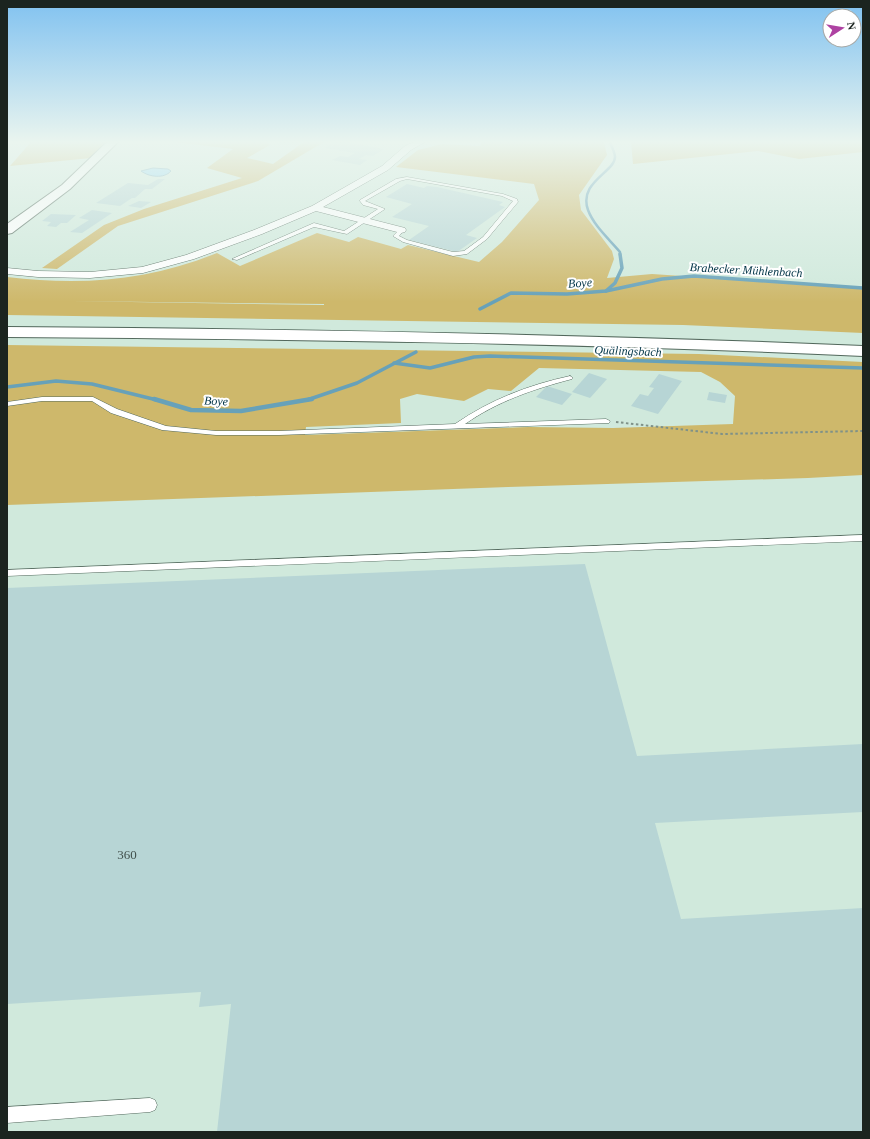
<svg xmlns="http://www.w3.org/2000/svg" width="870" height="1139" font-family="'Times New Roman',serif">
<rect width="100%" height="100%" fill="#d0e9dc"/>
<g fill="#ceb86b" fill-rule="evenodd">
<polygon points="31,142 105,142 91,158 10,166"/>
<polygon points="175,142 267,142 270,145 247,158 273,164 304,142 324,142 258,181 118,226 57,269 42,268 104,225 144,209 242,178 207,168 233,149"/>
<path d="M482,142H604L607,155L579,195L581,210L612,251L614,259L607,278L652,274L863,288V333L683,325L7,315V277C82,286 147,281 217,253L240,266L317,233L349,242L358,237L401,249L408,245L479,262L502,242L539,200L534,184L396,167L418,150L442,144L480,146ZM68,301L324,304V305Z"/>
<polygon points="631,142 863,142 863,152 799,159 758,151 633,164"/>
<path d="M7,345L699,354L863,362V475L808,478L508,487L7,505ZM539,368L701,372L720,382L735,396L733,424L613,428L529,427L305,435L306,427L401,423L400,399L417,394L464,401L488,389L511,391Z"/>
</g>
<path fill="#87d6fb" stroke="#67a1b9" d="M153,168L168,169L171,171C164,179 149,177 141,171Z"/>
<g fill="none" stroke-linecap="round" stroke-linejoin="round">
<path stroke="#67a1b9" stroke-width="2.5" d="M610,142C611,146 615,152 615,157C615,172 578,182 588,210C594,226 609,239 620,252V255"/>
<g stroke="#67a1b9" stroke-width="3.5">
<polyline points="606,291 662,279 694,276 863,288"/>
<polyline points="480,309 511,293 567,294 606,291 615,283 622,268 620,254"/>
<polyline points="394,363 430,368 474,357 490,356 863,368"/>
<polyline points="7,387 56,381 92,384 157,400"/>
<polyline points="307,400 357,383 416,352"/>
</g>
<polyline stroke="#67a1b9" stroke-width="4.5" points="154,399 191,410 241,411 312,399"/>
</g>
<g fill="#b7d5d5">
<polygon points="280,142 300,142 295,145 276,144"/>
<polygon points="334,142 347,142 384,149 373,156 366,155 359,159 367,160 360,165 332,160 340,156 348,157 355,153 325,148"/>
<polygon points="158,179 165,179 152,189 145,189 135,198 132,198 120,206 96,203 128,183 148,185"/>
<polygon points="407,184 424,188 427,186 437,187 503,202 499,205 505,207 466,235 477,238 457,252 409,240 429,226 392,217 412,204 386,197"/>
<polygon points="139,201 151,202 141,208 128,206"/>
<polygon points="92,210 112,213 82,233 70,232 89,220 79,218"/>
<polygon points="51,214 76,215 67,223 61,223 56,227 47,226 51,222 42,221"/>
<polygon points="589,373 607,379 590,398 572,392"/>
<polygon points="659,374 682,381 658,414 631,406 640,394 648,396 654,388 649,387"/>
<polygon points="547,386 572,394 562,405 536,397"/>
<polygon points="709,392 727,395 725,403 707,400"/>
<polygon points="585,564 637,756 863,744 863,812 655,823 681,919 863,908 863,1132 217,1132 231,1004 199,1007 201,992 7,1004 7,588"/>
</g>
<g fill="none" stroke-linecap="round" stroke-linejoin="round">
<defs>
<g id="lane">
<polygon points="407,177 503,194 517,199 518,202 487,239 467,254 453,256 403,242 393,236 401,228 404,230 399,236 407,240 453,252 464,251 483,237 513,201 502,196 407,179 400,181 365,201 385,209 347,234 314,227 237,260 232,259 314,223 344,231 378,209 363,205 360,201 360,200 396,179"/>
<path d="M570,376L573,378L572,379C534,389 498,401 465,424L606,419L610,421L609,423L279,435H216L162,430L111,413L92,401H42L7,406V402L42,397H93L117,409L166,426L216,431H279L455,424C490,400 528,385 570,376Z"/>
<polygon points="863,535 863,541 7,576 7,570"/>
<polygon points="150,1098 155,1100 157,1105 155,1110 150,1112 7,1123 7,1107"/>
</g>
<polygon id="street" points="414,142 425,142 411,150 388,170 323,207 405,228 406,230 405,232 401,233 316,211 262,234 194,259 143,273 90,278 38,277 7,274 7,268 38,271 90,272 142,267 186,255 254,230 312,206 382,166 405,146"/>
<polygon id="secondary" points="107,142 118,142 70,189 12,233 7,234 7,224 62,185"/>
<path id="highway" d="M7,327C292,329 578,334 863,346V356C578,343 292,339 7,337Z"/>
</defs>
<use href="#lane" stroke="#52685c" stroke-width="1"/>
<use href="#street" stroke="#52685c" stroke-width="1"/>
<use href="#secondary" stroke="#52685c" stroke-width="2"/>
<use href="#highway" stroke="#52685c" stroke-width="2"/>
<polyline stroke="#7f9188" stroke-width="2" stroke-dasharray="2.5 2.5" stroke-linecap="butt" points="616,422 722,434 863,431"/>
<use href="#lane" fill="#fff" fill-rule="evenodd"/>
<use href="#street" fill="#fff" fill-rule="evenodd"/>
<use href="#secondary" fill="#fff" fill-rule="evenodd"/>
<use href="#highway" fill="#fff" fill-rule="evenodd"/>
</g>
<linearGradient id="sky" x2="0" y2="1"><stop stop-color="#81c2f0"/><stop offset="0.47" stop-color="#eaf5ef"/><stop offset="1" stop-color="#eaf5ef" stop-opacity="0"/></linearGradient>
<rect width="870" height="302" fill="url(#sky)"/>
<g text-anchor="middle" stroke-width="4" stroke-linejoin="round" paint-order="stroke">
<g font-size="12" font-style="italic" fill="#023447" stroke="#fff">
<text transform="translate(746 270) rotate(3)" y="4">Brabecker Mühlenbach</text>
<text transform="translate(580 283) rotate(-4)" y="4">Boye</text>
<text transform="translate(628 351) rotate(2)" y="4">Quälingsbach</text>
<text transform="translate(216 401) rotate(2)" y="4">Boye</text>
</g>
<g font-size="13" fill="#42504c">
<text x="127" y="859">360</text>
</g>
</g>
<rect width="870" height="1139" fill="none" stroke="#1b241f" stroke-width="16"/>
<g transform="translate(842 28) rotate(78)"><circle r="19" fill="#ffffff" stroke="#a4a7a5"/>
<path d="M0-3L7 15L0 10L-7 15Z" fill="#ae42a2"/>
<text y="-6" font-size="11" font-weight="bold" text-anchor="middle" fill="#1b241f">N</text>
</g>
</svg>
